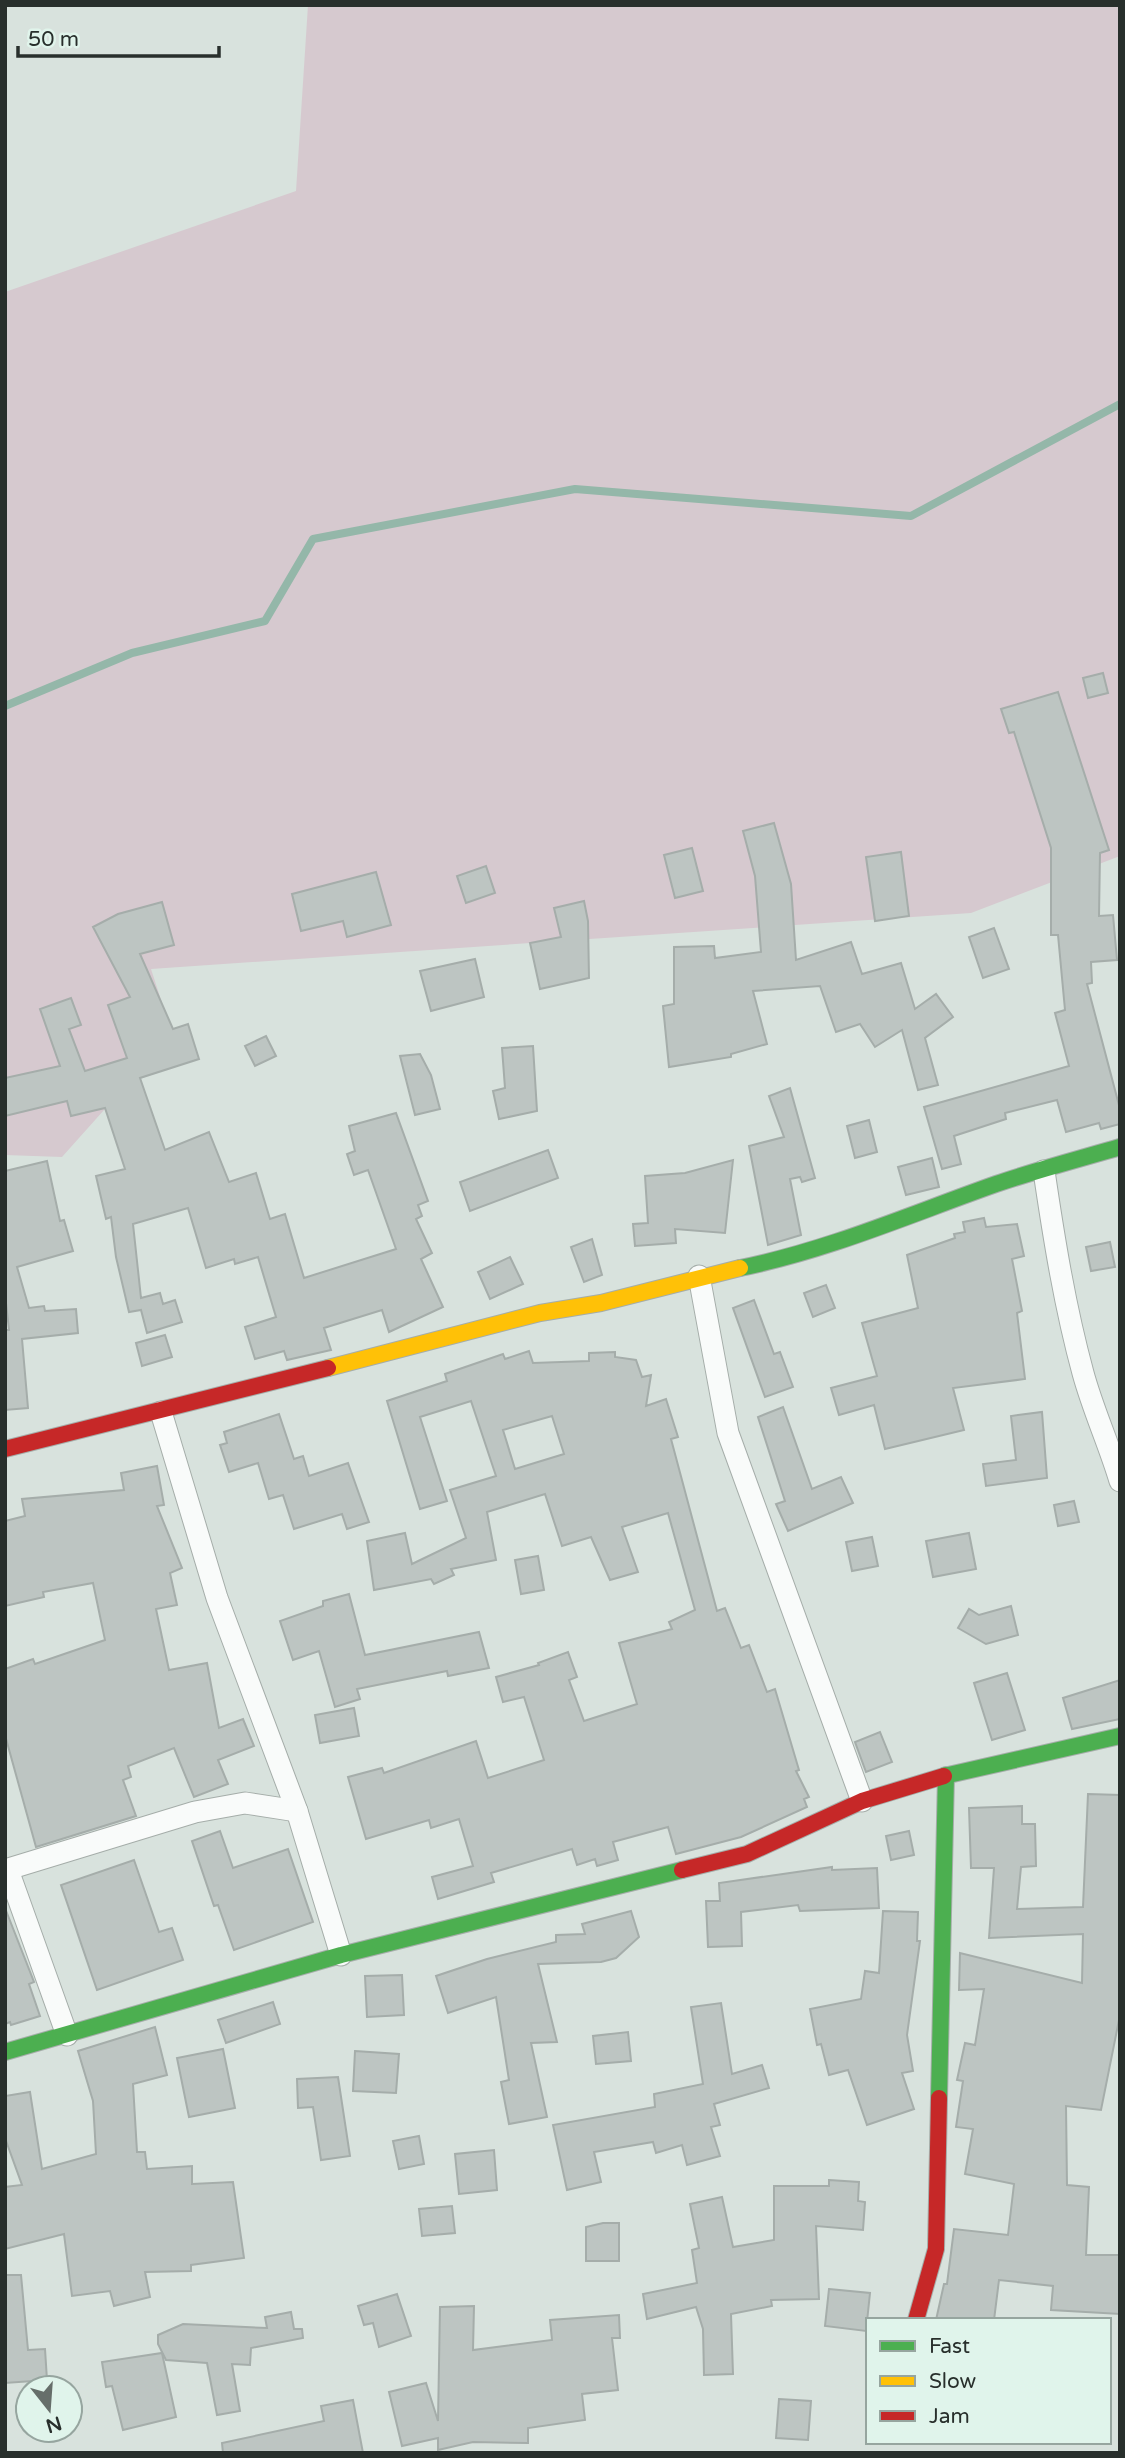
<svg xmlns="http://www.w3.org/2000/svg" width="1125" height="2458" font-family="'Varela Round',sans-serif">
<rect width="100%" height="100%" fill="#d8e2dd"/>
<polygon fill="#d6c9cf" points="308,5 1120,5 1120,856 971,913 151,969 172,1034 62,1157 5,1155 5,292 296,191"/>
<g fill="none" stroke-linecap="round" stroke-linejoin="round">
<polyline stroke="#94b7a9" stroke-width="8" points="5,706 132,653 265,621 313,539 575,489 911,516 1120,404"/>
</g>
<g fill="#bdc5c2" stroke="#a5adaa" stroke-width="2" fill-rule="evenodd">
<polygon points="1103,673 1108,693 1088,698 1083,678"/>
<polygon points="1058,692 1109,850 1100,853 1099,916 1113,915 1117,960 1091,962 1092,983 1087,984 1120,1109 1120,1124 1101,1129 1099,1123 1066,1132 1057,1100 1005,1113 1006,1119 954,1136 961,1164 942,1169 924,1107 1069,1066 1055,1013 1065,1010 1058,935 1051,935 1051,848 1014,732 1009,733 1001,709"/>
<polygon points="774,823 791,884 796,960 851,942 862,974 901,963 915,1009 936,994 953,1017 925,1038 938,1085 918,1090 902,1030 875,1047 860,1024 836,1032 820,986 753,991 767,1044 731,1054 731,1057 669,1067 663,1006 674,1004 674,947 714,946 715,958 761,952 755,876 743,831"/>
<polygon points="692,848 703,891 675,898 664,855"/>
<polygon points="901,852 909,916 875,921 866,857"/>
<polygon points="486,866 495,893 466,903 457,876"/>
<polygon points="376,872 391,925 347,937 343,921 301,931 292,894"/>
<polygon points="584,901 588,921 589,978 540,989 530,943 561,937 554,908"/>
<polygon points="162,902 174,945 140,954 173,1029 188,1024 199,1059 140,1078 165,1150 209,1132 229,1182 256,1173 270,1219 285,1214 304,1278 396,1249 368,1170 354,1175 347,1154 355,1151 349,1126 396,1113 428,1201 418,1205 422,1216 416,1219 432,1253 421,1259 443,1307 389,1332 382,1310 324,1328 331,1350 287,1360 284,1351 255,1359 245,1327 276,1317 258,1257 235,1264 234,1259 206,1268 188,1208 133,1224 141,1298 160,1293 163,1304 175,1300 182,1322 147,1333 141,1310 129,1312 116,1257 111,1217 106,1219 96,1176 125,1169 105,1108 71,1116 67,1101 5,1116 5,1078 60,1066 40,1009 71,998 81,1025 69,1029 85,1071 127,1058 108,1005 130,997 93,927 118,914"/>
<polygon points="994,928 1009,969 983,978 969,937"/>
<polygon points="475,959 484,997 431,1011 420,971"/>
<polygon points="266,1036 276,1056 255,1066 245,1046"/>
<polygon points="533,1046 537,1111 499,1119 493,1091 505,1088 502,1048"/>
<polygon points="420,1054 431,1075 440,1109 415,1115 400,1056"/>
<polygon points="790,1088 815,1178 802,1182 800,1177 790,1179 801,1235 768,1245 749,1146 784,1137 769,1096"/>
<polygon points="869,1120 877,1152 855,1158 847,1126"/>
<polygon points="548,1150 558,1178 470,1211 460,1182"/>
<polygon points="932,1158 939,1187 906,1195 898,1167"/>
<polygon points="733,1160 725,1233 675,1229 676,1243 635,1246 633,1224 648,1223 645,1176 685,1173"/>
<polygon points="47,1161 60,1221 64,1220 73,1251 17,1267 29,1308 44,1306 45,1311 76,1309 78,1333 22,1339 28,1408 5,1410 5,1330 9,1330 5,1294 5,1171"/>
<polygon points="984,1218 986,1227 1017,1224 1024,1256 1012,1259 1022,1311 1017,1313 1025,1379 953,1388 964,1430 885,1449 874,1405 839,1415 831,1388 877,1376 862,1323 918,1308 907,1255 955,1238 954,1234 965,1232 963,1222"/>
<polygon points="592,1239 602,1275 584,1282 571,1247"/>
<polygon points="1110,1242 1115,1267 1091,1271 1086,1247"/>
<polygon points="510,1257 523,1284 490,1299 478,1272"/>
<polygon points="826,1285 835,1308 813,1317 804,1293"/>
<polygon points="754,1300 774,1354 780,1352 793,1387 765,1397 733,1308"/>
<polygon points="165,1335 172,1357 142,1366 136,1343"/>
<path d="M529,1351L533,1363L589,1361V1353L615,1352V1357L636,1360L642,1377L651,1375L646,1406L666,1399L678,1437L671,1439L717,1611L725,1608L741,1648L749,1645L767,1692L775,1689L799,1770L796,1771L809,1797L804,1799L807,1807L741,1837L676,1854L668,1827L613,1842L618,1860L597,1866L595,1859L577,1865L572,1849L491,1873L494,1882L438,1899L432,1877L473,1866L459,1819L431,1828L429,1820L366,1839L348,1777L382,1768L384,1773L476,1741L488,1778L544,1760L524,1697L503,1702L496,1677L539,1665L538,1663L568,1652L577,1677L569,1680L584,1721L637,1704L619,1643L672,1629L669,1622L695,1610L668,1513L622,1527L638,1572L610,1580L591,1537L562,1546L545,1494L487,1512L496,1560L451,1569L454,1575L434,1584L431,1579L374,1590L367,1541L405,1533L412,1564L466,1538L450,1490L496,1476L471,1401L420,1417L447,1501L420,1509L387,1401L447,1381L445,1374L503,1354L505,1359ZM552,1416L564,1454L515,1469L503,1430Z"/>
<polygon points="783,1407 812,1489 841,1477 853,1503 788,1531 776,1504 785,1501 758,1417"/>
<polygon points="1042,1412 1047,1478 986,1486 983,1464 1016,1460 1011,1416"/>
<polygon points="279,1414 294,1459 303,1456 309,1476 348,1463 369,1522 347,1529 342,1514 294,1529 283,1495 269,1499 258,1463 229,1472 220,1445 227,1443 224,1432"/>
<polygon points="157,1466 164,1505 157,1506 182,1568 170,1573 177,1605 156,1609 169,1670 207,1663 219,1728 243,1719 254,1746 218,1760 228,1784 194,1797 174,1748 128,1766 131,1777 123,1780 136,1816 36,1847 5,1735 5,1669 33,1659 35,1664 105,1640 93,1583 43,1592 44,1597 5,1606 5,1521 25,1516 22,1499 124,1490 121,1473"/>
<polygon points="1074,1501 1079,1522 1058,1526 1054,1505"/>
<polygon points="969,1533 976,1569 933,1577 926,1541"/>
<polygon points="872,1537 878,1566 852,1571 846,1542"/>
<polygon points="538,1556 544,1590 521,1594 515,1560"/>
<polygon points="349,1594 365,1655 479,1632 489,1668 448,1676 447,1671 357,1689 360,1699 335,1707 319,1651 293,1660 280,1621 323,1606 323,1601"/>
<polygon points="1011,1606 1018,1635 986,1644 958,1628 969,1609 979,1615"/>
<polygon points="1007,1673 1025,1730 992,1740 974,1683"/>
<polygon points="1120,1680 1120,1719 1072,1729 1063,1698"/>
<polygon points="354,1708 359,1736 320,1743 315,1715"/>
<polygon points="880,1732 892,1762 866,1772 855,1742"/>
<polygon points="1088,1794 1120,1795 1119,2020 1101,2110 1066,2106 1067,2185 1089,2187 1086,2255 1120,2255 1120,2314 1051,2310 1053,2286 999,2280 994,2320 936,2320 944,2284 947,2284 954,2229 1008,2235 1014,2184 965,2174 973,2129 956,2127 963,2081 957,2080 965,2043 975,2045 984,1989 959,1990 960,1953 1082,1983 1083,1934 989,1938 994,1868 971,1868 969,1808 1022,1806 1022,1824 1035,1824 1036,1866 1021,1867 1017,1909 1083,1907"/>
<polygon points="220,1831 233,1868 288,1849 313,1922 234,1950 218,1905 214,1906 192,1841"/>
<polygon points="909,1831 914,1855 891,1860 886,1836"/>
<polygon points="134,1860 159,1932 172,1928 183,1960 97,1990 61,1885"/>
<polygon points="832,1867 832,1870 877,1868 879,1908 800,1911 798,1905 741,1912 742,1946 708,1947 706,1901 720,1901 719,1883"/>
<polygon points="5,1908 34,1982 29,1984 40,2016 11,2025 10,2022 5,2024"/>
<polygon points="631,1911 639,1937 616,1958 601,1962 538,1964 557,2042 531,2043 547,2117 509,2124 501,2082 509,2080 496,1997 448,2013 436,1976 487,1959 556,1942 556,1935 585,1934 582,1924"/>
<polygon points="883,1911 918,1912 917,1941 920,1941 907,2035 913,2071 902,2073 914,2109 867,2125 848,2070 829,2075 821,2044 817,2045 810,2009 861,1999 865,1971 879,1973"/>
<polygon points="402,1975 404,2015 367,2017 365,1976"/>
<polygon points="273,2002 280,2024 226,2043 218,2020"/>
<polygon points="721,2003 732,2074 762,2065 769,2088 714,2104 720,2125 711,2127 720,2156 687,2165 682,2145 656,2153 653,2142 594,2152 601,2182 567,2190 553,2125 655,2107 654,2094 703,2084 691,2007"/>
<polygon points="155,2027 167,2075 133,2084 137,2152 145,2152 147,2169 192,2166 192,2184 233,2182 244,2258 191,2265 191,2271 145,2272 150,2297 114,2306 110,2291 72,2296 64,2234 5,2249 5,2187 22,2185 5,2138 5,2096 30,2092 42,2169 96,2154 93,2101 78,2051"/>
<polygon points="628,2032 631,2061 596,2064 593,2036"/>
<polygon points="223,2049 235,2108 189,2117 177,2058"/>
<polygon points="355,2051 399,2054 396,2093 353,2091"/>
<polygon points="338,2077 350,2156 321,2160 313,2107 298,2108 297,2079"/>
<polygon points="419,2136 424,2164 399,2169 393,2141"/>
<polygon points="494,2150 497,2190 459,2194 455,2154"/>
<polygon points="829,2180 859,2182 858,2201 865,2202 863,2230 816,2226 819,2299 771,2300 772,2306 731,2314 733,2374 704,2375 703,2329 696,2307 647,2319 643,2294 697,2283 692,2250 699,2248 690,2204 722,2197 733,2247 774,2240 774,2186 829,2186"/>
<polygon points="452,2206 455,2233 422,2236 419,2209"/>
<polygon points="603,2223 619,2223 619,2261 586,2261 586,2227"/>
<polygon points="5,2275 21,2275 28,2350 45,2349 47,2380 5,2383"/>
<polygon points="829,2289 870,2293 866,2331 825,2326"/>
<polygon points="397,2294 411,2336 379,2347 373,2323 364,2325 358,2306"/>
<polygon points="474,2306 473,2350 552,2340 550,2320 619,2315 620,2338 612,2338 618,2390 582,2394 585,2420 528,2428 528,2443 473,2442 438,2450 438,2438 402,2446 389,2392 426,2383 438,2421 440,2307"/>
<polygon points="291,2312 294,2329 302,2329 303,2338 251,2348 250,2365 232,2364 240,2411 217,2415 207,2363 166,2360 158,2344 158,2335 183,2324 267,2328 265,2317"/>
<polygon points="162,2353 176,2417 123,2430 112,2386 106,2387 102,2362"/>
<polygon points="779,2399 811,2401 808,2440 776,2438"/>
<polygon points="353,2400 363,2453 223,2453 222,2443 324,2421 321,2406"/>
</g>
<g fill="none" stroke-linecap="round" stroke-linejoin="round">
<defs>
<g id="street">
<path d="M1044,1171C1054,1239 1065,1307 1083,1373C1093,1410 1109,1444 1120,1481"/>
<polyline points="699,1276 728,1433 862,1801"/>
<polyline points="161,1412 217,1598 297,1811 341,1955"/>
<polyline points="5,1870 195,1812 245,1803 297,1811"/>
<polyline points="8,1870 67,2035"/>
</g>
<g id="fast">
<path d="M740,1268C829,1250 911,1214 996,1184C1037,1170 1079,1159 1120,1147"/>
<polyline points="944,1776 1120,1736"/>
<polyline points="5,2052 341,1955 682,1870"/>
<polyline points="939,2098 946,1775"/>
</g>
<polyline id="slow" points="328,1368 540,1313 601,1303 740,1268"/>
<g id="jam">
<polyline points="5,1449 328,1368"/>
<polyline points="682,1870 747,1854 862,1801 944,1776"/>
<polyline points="916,2320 936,2249 939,2098"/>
</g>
</defs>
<use href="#street" stroke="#a5ada9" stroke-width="23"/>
<use href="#fast" stroke="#a5ada9" stroke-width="18"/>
<use href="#slow" stroke="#a5ada9" stroke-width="18"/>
<use href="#jam" stroke="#a5ada9" stroke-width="18"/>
<use href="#street" stroke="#f9fbfa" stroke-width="21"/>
<use href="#fast" stroke="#4caf50" stroke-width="16"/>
<use href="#slow" stroke="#ffc107" stroke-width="16"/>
<use href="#jam" stroke="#c62828" stroke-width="16"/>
</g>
<rect width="1125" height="2458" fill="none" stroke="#282f2c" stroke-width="14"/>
<rect x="866" y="2318" width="245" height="126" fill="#e0f4eb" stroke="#96a59f" stroke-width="2"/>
<rect x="880" y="2341" width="35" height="10" fill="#4caf50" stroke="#96a59f" stroke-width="2"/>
<text x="929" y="2353" font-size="21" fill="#282f2c">Fast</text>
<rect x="880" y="2376" width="35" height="10" fill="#ffc107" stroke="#96a59f" stroke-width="2"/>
<text x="929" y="2388" font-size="21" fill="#282f2c">Slow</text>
<rect x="880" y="2411" width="35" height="10" fill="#c62828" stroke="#96a59f" stroke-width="2"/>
<text x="929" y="2423" font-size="21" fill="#282f2c">Jam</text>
<g transform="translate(49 2409) rotate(163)"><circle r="33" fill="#e0f4eb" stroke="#96a59f" stroke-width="2"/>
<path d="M0-5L12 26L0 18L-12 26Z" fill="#666e6a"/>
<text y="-10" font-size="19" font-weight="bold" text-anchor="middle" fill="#282f2c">N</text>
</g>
<path d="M18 46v10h201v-10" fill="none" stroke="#282f2c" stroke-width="3.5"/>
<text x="28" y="46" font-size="21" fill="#282f2c" stroke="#e0f4eb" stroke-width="5" paint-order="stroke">50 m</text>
</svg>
